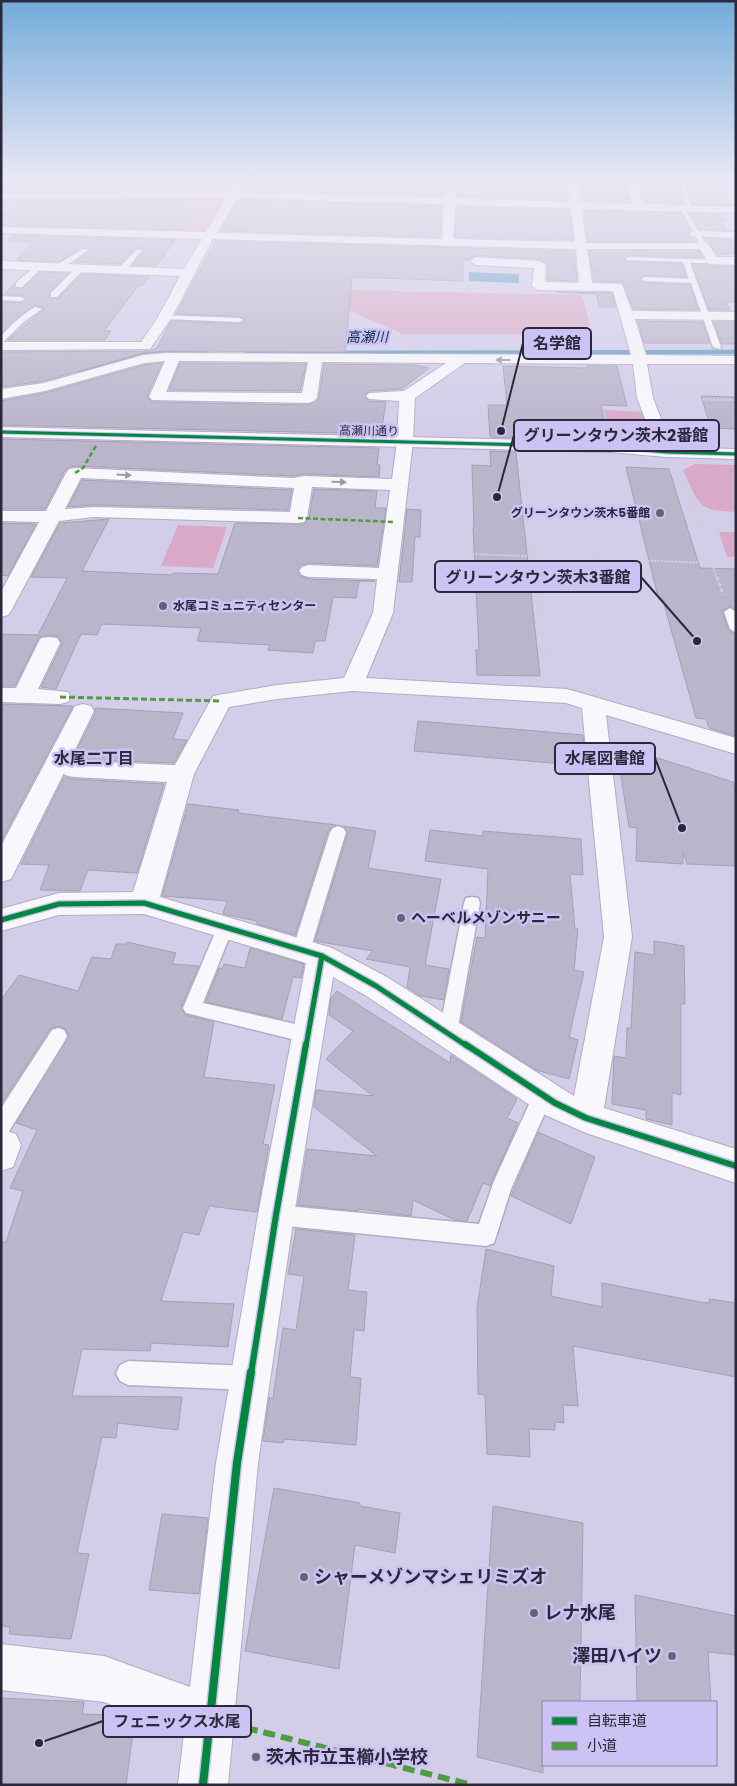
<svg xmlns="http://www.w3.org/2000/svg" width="737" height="1786" font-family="Poppins,'Noto Sans JP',sans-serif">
<rect width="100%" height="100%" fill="#d3cde9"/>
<g fill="#d8aac7">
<polygon points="186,197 225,198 204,232 164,232 162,231"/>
<polygon points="350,290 582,295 590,325 576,334 403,334 346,309"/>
<path d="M604,410L643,412L651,438C640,445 634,439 623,436C619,435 614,436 610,436Z"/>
<path d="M695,464L736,465V512C696,511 699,503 683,470Z"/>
<polygon points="178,525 227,527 213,568 161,566"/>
<polygon points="719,532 736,532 736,557 727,557"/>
</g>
<polygon fill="#659ec6" points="469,272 519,274 519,283 469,281"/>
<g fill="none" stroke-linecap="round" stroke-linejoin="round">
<g stroke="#659ec6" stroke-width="4.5">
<polyline points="245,351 292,353 736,352"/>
<polyline points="80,371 141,354 205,351"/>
</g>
</g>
<g fill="#bab5cb" stroke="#a5a0b5">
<polygon points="1,180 102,180 107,184 113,181 132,181 138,185 177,181 216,181 210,190 1,191"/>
<polygon points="248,180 445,180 443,196 244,190 249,183"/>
<polygon points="461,180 566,180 568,200 457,196 458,185"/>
<polygon points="580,180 624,180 630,202 583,200"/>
<polygon points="638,180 675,180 684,203 644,202"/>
<polygon points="685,180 717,180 733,205 693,204"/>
<polygon points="203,200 182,230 1,225 1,214 12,205 1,204 1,201"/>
<polygon points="238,200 442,206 440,237 221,231"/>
<polygon points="457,207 569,210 573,240 455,237"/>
<polygon points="584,211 681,213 690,231 689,235 696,241 588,241"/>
<polygon points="690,214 722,214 726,221 720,221 726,230 699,229"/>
<polygon points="13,235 175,240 157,266 133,265 144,250 137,247 120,264 74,262 90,250 83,247 59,262 16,260 34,242 7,242"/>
<polygon points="705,238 731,240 736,247 736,253 718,255"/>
<polygon points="216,241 574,251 577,281 547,280 548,265 540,259 476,255 469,260 463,260 463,281 352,277 345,352 165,351 143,353 44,381 1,387 1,352 150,351 157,348 171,321 239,324 244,322 245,319 239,316 176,314"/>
<polygon points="589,251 699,251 703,258 629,255 624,259 627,262 682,264 686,277 645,275 639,280 645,283 690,285 698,310 633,309 623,282 594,281"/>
<polygon points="693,265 736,267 736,302 726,302 730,310 709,310"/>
<polygon points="40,272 68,273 50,292 49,297 51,299 58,298 82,274 149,277 142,286 138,286 104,331 111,331 105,340 8,340 44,309 43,307 34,305 1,333 1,302 21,303 27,300 21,295 5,294 14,284 15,288 23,288"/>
<polygon points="557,292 612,293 616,307 599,307 597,294"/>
<polygon points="638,321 702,322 710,343 644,343"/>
<polygon points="714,322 736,322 736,344 722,344"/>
<polygon points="162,363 147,396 152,402 309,405 319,398 324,364 415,365 429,368 402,389 369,391 365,395 369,401 386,402 381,434 1,425 1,401 45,393 144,365"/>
<polygon points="180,363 306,364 300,391 169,390"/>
<polygon points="503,366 587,368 587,366 617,366 627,406 601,405 607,435 514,432 514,438 490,437 488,405 507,405"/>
<polygon points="701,396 736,397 736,429 711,428"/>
<polygon points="1,439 379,448 377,465 380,465 379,477 304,474 294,476 75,466 69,467 64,472 45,509 1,509"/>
<polygon points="490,451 516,452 540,676 477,675 476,650 479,650 473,528 474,528 472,465 491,466"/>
<polygon points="626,467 669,469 700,568 736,569 736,610 729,606 722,611 728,630 736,635 736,736 709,728 706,719 696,718 662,597 658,597"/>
<polygon points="82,480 292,490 288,510 94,505 68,507"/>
<polygon points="314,489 377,491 375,508 386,508 377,566 309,563 301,565 298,570 300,576 309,579 375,581 359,581 356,598 333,597 325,641 315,641 313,653 268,650 270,645 197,641 201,628 102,624 97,635 81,634 56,689 41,687 62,644 59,637 49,635 39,637 15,686 1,686 1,634 38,635 67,578 31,577 60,523 109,519 82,571 172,575 173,573 218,574 235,523 304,524 309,518"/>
<polygon points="407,509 421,510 420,537 415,537 412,582 399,582"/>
<polygon points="1,523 36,524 8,576 1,575"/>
<polygon points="1,704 73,706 1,842"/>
<polygon points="95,708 183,713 173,739 187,740 174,763 72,759 96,712"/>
<polygon points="418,721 583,735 586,766 414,751"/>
<polygon points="611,743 733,782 736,795 736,866 687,864 683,852 683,864 636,861 637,828 629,827 620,770 614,769"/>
<polygon points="64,777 74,779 164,784 137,873 88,870 80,891 40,890 49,865 21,864"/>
<polygon points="188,804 239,810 238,813 336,825 328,831 295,935 257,924 257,921 223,914 227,901 162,896"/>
<polygon points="342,826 376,831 368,868 441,879 425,965 449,969 444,1000 420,996 407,987 410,967 366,959 373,951 315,941 348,833"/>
<polygon points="430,830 483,836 483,831 581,839 583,875 570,874 575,929 578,929 574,970 584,972 569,1037 578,1040 569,1079 536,1070 461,1022 477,937 485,938 488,869 425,861"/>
<polygon points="654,941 684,946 685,1004 681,1004 681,1095 672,1093 672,1125 646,1119 646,1110 612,1104 614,1056 626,1058 627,1028 631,1028 635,952 654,955"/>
<polygon points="127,942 176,953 172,964 199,966 181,1007 186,1015 214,1022 204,1077 275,1085 263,1144 269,1145 257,1212 209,1206 199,1235 183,1232 161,1301 234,1304 228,1347 151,1343 150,1351 82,1349 72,1396 182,1397 178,1430 118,1423 116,1438 102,1437 77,1553 89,1554 71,1639 9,1634 10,1627 1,1626 1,1242 6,1242 23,1191 10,1188 37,1130 16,1123 69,1035 65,1028 57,1026 50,1029 1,1104 1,1000 19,975 78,991 92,957 111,959 116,944 126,944"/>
<polygon points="250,948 304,964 301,978 293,977 282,1019 206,1002 219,968 222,969 224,964 245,968"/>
<polygon points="337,991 450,1063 451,1055 517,1099 507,1118 518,1123 490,1186 483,1183 467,1221 455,1220 413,1200 411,1216 358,1209 358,1211 298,1205 307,1149 377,1156 314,1107 316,1090 373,1096 326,1059 353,1031 329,1015 331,998"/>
<polygon points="538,1132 595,1157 571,1224 511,1196"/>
<polygon points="296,1229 355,1235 348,1290 367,1292 364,1331 354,1330 350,1377 361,1378 356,1445 284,1439 283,1443 263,1441 269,1398 273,1398 283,1328 296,1330 304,1276 288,1274"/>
<polygon points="486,1249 554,1266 551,1296 602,1307 602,1283 705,1303 710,1302 709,1299 736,1303 736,1377 573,1346 578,1406 563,1405 564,1423 555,1422 555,1430 529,1429 530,1457 487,1454 485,1395 478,1394 477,1308"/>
<polygon points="274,1488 360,1503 360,1506 400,1513 395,1553 355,1545 339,1669 245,1651"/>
<polygon points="493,1506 583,1523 580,1702 543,1702 543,1773 477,1757"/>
<polygon points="162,1514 208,1518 199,1594 149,1590"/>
<polygon points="635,1595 736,1616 736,1655 708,1652 711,1702 637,1702"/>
<polygon points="1,1698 84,1702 82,1714 135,1716 126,1785 1,1785"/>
</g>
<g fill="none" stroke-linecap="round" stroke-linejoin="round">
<defs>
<g id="lane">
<polygon points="104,180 111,180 108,182"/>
<polygon points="136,180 176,180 138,183"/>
<polygon points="677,180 683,180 693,210 688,209"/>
<polygon points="725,180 731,180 736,188 736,196"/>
<polygon points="680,208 685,209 707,246 706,247 701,246"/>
<polygon points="83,249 88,250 61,270 55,270 55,266"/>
<polygon points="137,249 142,250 124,273 118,273 118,269"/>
<polygon points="629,257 715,260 717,261 713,263 690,263 721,347 720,349 713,347 691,283 645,281 641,279 645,277 689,279 683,262 627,260 626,259"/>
<polygon points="36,265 43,267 22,287 16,287 16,283"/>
<polygon points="77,267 84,269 57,297 51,297 51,293"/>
<polygon points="1,296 21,297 25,299 21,301 1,300"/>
<path d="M35,307L42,309L25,321L1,344V336C11,325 22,315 35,307Z"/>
<polygon points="162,315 239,318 243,320 239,322 165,319 161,317"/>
<polygon points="730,608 736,612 736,633 730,629 724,612"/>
<polygon points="338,826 343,828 346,832 310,951 307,956 301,958 295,956 292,951 330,832 333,828"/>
<polygon points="472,897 478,898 480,903 457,1033 454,1039 448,1041 442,1039 439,1033 464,903 466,898"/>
<polygon points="225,921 231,923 233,928 203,1003 308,1027 314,1029 317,1035 314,1041 308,1043 186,1013 183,1008 217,928 219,923"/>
<polygon points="58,1028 64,1030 67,1036 64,1042 8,1133 1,1135 1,1108 52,1030"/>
<polygon points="543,1086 550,1089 553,1095 511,1189 494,1243 486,1246 276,1225 269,1222 266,1215 269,1208 276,1205 479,1224 494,1181 536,1089"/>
<polygon points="128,1361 250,1366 258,1370 262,1378 258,1386 250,1390 128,1385 120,1381 116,1373 120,1365"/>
</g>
<g id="street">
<path d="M238,180L247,182L241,192L445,198L447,181L459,180L456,184L455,198L570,202L568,180H578L581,202L633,204L626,180H636L643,204L736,207V213L582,209L586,243H704L708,244L717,257H736V265L709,264L700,249H587L592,283L622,284L632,311L736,312V320L635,319L646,355L736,356V364H647L653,398L674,452L672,456H660L658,452L637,398L633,364L465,363L415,398L413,442L393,613L366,678L567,689L736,738V754L606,715L632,937L604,1108L736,1149V1183L586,1133L543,1114L365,995L333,977L294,1215L258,1463L228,1785H178L184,1733L104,1702L1,1690V1644L104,1656L190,1687L216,1463L258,1215L306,963L144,914L59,915L1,931V909L59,893L133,892L167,782L74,777L65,775L64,773L11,879L1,882V846L75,706L83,704L91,706L94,711L69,762L74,761L175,765L213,696L277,685L344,678L373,613L377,579L309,577L302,575L299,571L302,567L309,565L379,568L390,490L312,487L307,518L304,522L298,523L94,517L59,521L11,611L8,615L1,617V592L39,522L1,521V511H46L66,473L69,469L75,468L294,478L304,476L392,479L397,442L399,401L369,399L366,396L369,393L404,391L446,363L322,362L317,398L314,401L309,403L152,400L149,397L165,361L144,363L45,391L1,399V389L44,383L143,355L165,353L631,355L613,291L538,290L532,286L534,268L476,265L470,261L476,257L540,261L546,265L545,282L579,283L576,249L213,239L172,317L150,349L1,350V342H141L158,317L180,276L1,269V261L184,269L202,239L1,233V227L206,232L227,198L1,199V193L231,192ZM237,198L444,204L442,239L217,233ZM455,205L571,208L575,242L453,239ZM179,361L308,362L302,393L166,392ZM81,478L294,488L290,512L94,507L65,509ZM352,691L566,703L582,708L604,937L574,1096L387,977L332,948L160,897L194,774L229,707L277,699Z"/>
<polygon points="696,231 736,232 736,238 692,236 690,234 692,232"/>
<polygon points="49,637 57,638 60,643 38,689 68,692 71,697 68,702 60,704 1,702 1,688 16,688 38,643 41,638"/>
<polygon points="1,1129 16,1134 21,1145 13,1167 1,1171"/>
</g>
<polygon id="secondary" points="1,427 610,442 666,447 736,449 736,459 666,457 610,452 1,437"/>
</defs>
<use href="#lane" stroke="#b1adc2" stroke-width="3"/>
<use href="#street" stroke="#b1adc2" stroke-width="2"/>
<use href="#secondary" stroke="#b1adc2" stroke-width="2"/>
<g stroke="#d0cfd6" stroke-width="2" stroke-dasharray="2.5 1" stroke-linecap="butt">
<polyline points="671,399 736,400"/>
<polyline points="525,464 537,579"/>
<polyline points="681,474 717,579"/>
<polyline points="695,516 736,517"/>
<polyline points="416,552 710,563"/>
</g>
<g stroke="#d0cfd6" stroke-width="2.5" stroke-dasharray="4 2" stroke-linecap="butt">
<polyline points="537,577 547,672"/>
<polyline points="717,577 723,595"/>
</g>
<use href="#lane" fill="#f8f8fc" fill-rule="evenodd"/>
<use href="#street" fill="#f8f8fc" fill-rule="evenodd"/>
<use href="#secondary" fill="#f8f8fc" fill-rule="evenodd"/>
<g stroke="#4f9c45" stroke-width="2.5" stroke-dasharray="5 2.5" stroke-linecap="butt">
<polyline points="75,473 83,468 97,444"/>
<polyline points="298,518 395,522"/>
</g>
<polyline stroke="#4f9c45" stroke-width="3" stroke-dasharray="6 3" stroke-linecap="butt" points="60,697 221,701"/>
<polyline stroke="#4f9c45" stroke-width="6" stroke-dasharray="12 6" stroke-linecap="butt" points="211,1719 472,1785"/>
<defs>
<polyline id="cycleway-far3" points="1,432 610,447 666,452 736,454"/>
<g id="cycleway-far2">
<polyline points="1,920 59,904 144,903 322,956 376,986 467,1046"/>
<polyline points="306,1046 322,956"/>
</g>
<g id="cycleway-far1">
<polyline points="465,1044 555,1103 586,1118 736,1166"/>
<polyline points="251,1374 276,1215 306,1044"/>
</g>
<polyline id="cycleway" points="203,1785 237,1463 251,1372"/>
</defs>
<use href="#cycleway-far3" stroke="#cdc2f4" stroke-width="5"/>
<use href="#cycleway-far2" stroke="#cdc2f4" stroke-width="8"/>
<use href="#cycleway-far1" stroke="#cdc2f4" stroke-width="9"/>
<use href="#cycleway" stroke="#cdc2f4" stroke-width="11"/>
<use href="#cycleway-far3" stroke="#00873e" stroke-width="3"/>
<use href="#cycleway-far2" stroke="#00873e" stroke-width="5"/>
<use href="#cycleway-far1" stroke="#00873e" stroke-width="6"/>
<use href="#cycleway" stroke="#00873e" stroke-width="8"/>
</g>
<defs><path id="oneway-solid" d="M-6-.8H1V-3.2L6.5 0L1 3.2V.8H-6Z" transform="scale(1.25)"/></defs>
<g fill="#9c9aa5">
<use href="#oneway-solid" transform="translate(503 360) rotate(-180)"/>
<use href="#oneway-solid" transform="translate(124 475) rotate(3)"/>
<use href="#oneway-solid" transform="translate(339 482) rotate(2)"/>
</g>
<linearGradient id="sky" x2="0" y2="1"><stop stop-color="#73abda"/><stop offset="0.42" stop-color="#ebe8f5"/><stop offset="1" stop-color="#ebe8f5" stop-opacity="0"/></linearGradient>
<rect width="737" height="430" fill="url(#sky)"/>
<g fill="#666278" stroke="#cdc2f4" stroke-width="2">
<circle cx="660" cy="513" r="5"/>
<circle cx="163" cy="606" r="5"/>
<circle cx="401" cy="918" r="5"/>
<circle cx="304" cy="1577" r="5"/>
<circle cx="534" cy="1613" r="5"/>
<circle cx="672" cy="1656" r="5"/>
<circle cx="256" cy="1757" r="5"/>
</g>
<g text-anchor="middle" stroke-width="5" stroke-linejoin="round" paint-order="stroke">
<g font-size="12" fill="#2c283b" stroke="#cdc2f4">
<text transform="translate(369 431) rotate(1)" y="4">高瀬川通り</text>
</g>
<g font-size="12" font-weight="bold" fill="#2c283b" stroke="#cdc2f4" text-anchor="end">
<text x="650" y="517">グリーンタウン茨木5番館</text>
<text x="173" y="610" text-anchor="start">水尾コミュニティセンター</text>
</g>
<g font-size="14" font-style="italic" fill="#0c3144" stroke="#cdc2f4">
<text x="367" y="342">高瀬川</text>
</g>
<g font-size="15" font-weight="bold" fill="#2c283b" stroke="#cdc2f4" text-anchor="start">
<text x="411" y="923">ヘーベルメゾンサニー</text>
</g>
<g font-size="16" font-weight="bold" fill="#2c283b" stroke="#cdc2f4">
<text x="94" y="764">水尾二丁目</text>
</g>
<g font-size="18" font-weight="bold" fill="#2c283b" stroke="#cdc2f4" text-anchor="start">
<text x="314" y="1583">シャーメゾンマシェリミズオ</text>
<text x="544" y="1619">レナ水尾</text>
<text x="662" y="1662" text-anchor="end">澤田ハイツ</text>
<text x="266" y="1763">茨木市立玉櫛小学校</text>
</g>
</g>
<path fill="none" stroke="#2c283b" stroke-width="2" d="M501 431L523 343M497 497L514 435M697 641L641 577M682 828L655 758M39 1743L103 1721"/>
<g fill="#2c283b" stroke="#cdc2f4" stroke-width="2">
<circle cx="501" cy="431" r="5"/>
<circle cx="497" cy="497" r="5"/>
<circle cx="697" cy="641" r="5"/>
<circle cx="682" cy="828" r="5"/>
<circle cx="39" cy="1743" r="5"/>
</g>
<g fill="#cdc2f4" stroke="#2c283b" stroke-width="2">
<rect x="523" y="328" width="68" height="31" rx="5"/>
<rect x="514" y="420" width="205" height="31" rx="5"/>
<rect x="435" y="561" width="206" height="31" rx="5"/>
<rect x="555" y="743" width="100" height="31" rx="5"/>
<rect x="103" y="1706" width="148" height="31" rx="5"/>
</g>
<g font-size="16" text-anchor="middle" font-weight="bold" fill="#2c283b">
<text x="557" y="349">名学館</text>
<text x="616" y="441">グリーンタウン茨木2番館</text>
<text x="538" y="583">グリーンタウン茨木3番館</text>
<text x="605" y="764">水尾図書館</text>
<text x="177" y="1727">フェニックス水尾</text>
</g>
<rect width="737" height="1786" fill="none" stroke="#2c283b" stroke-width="5"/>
<rect x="542" y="1701" width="175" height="65" fill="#cdc2f4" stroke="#8d84aa"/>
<rect x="552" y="1717" width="25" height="8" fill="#00873e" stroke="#8d84aa"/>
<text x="587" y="1726" font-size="15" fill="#2c283b">自転車道</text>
<rect x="552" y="1742" width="25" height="8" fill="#4f9c45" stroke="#8d84aa"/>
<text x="587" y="1751" font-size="15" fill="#2c283b">小道</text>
</svg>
